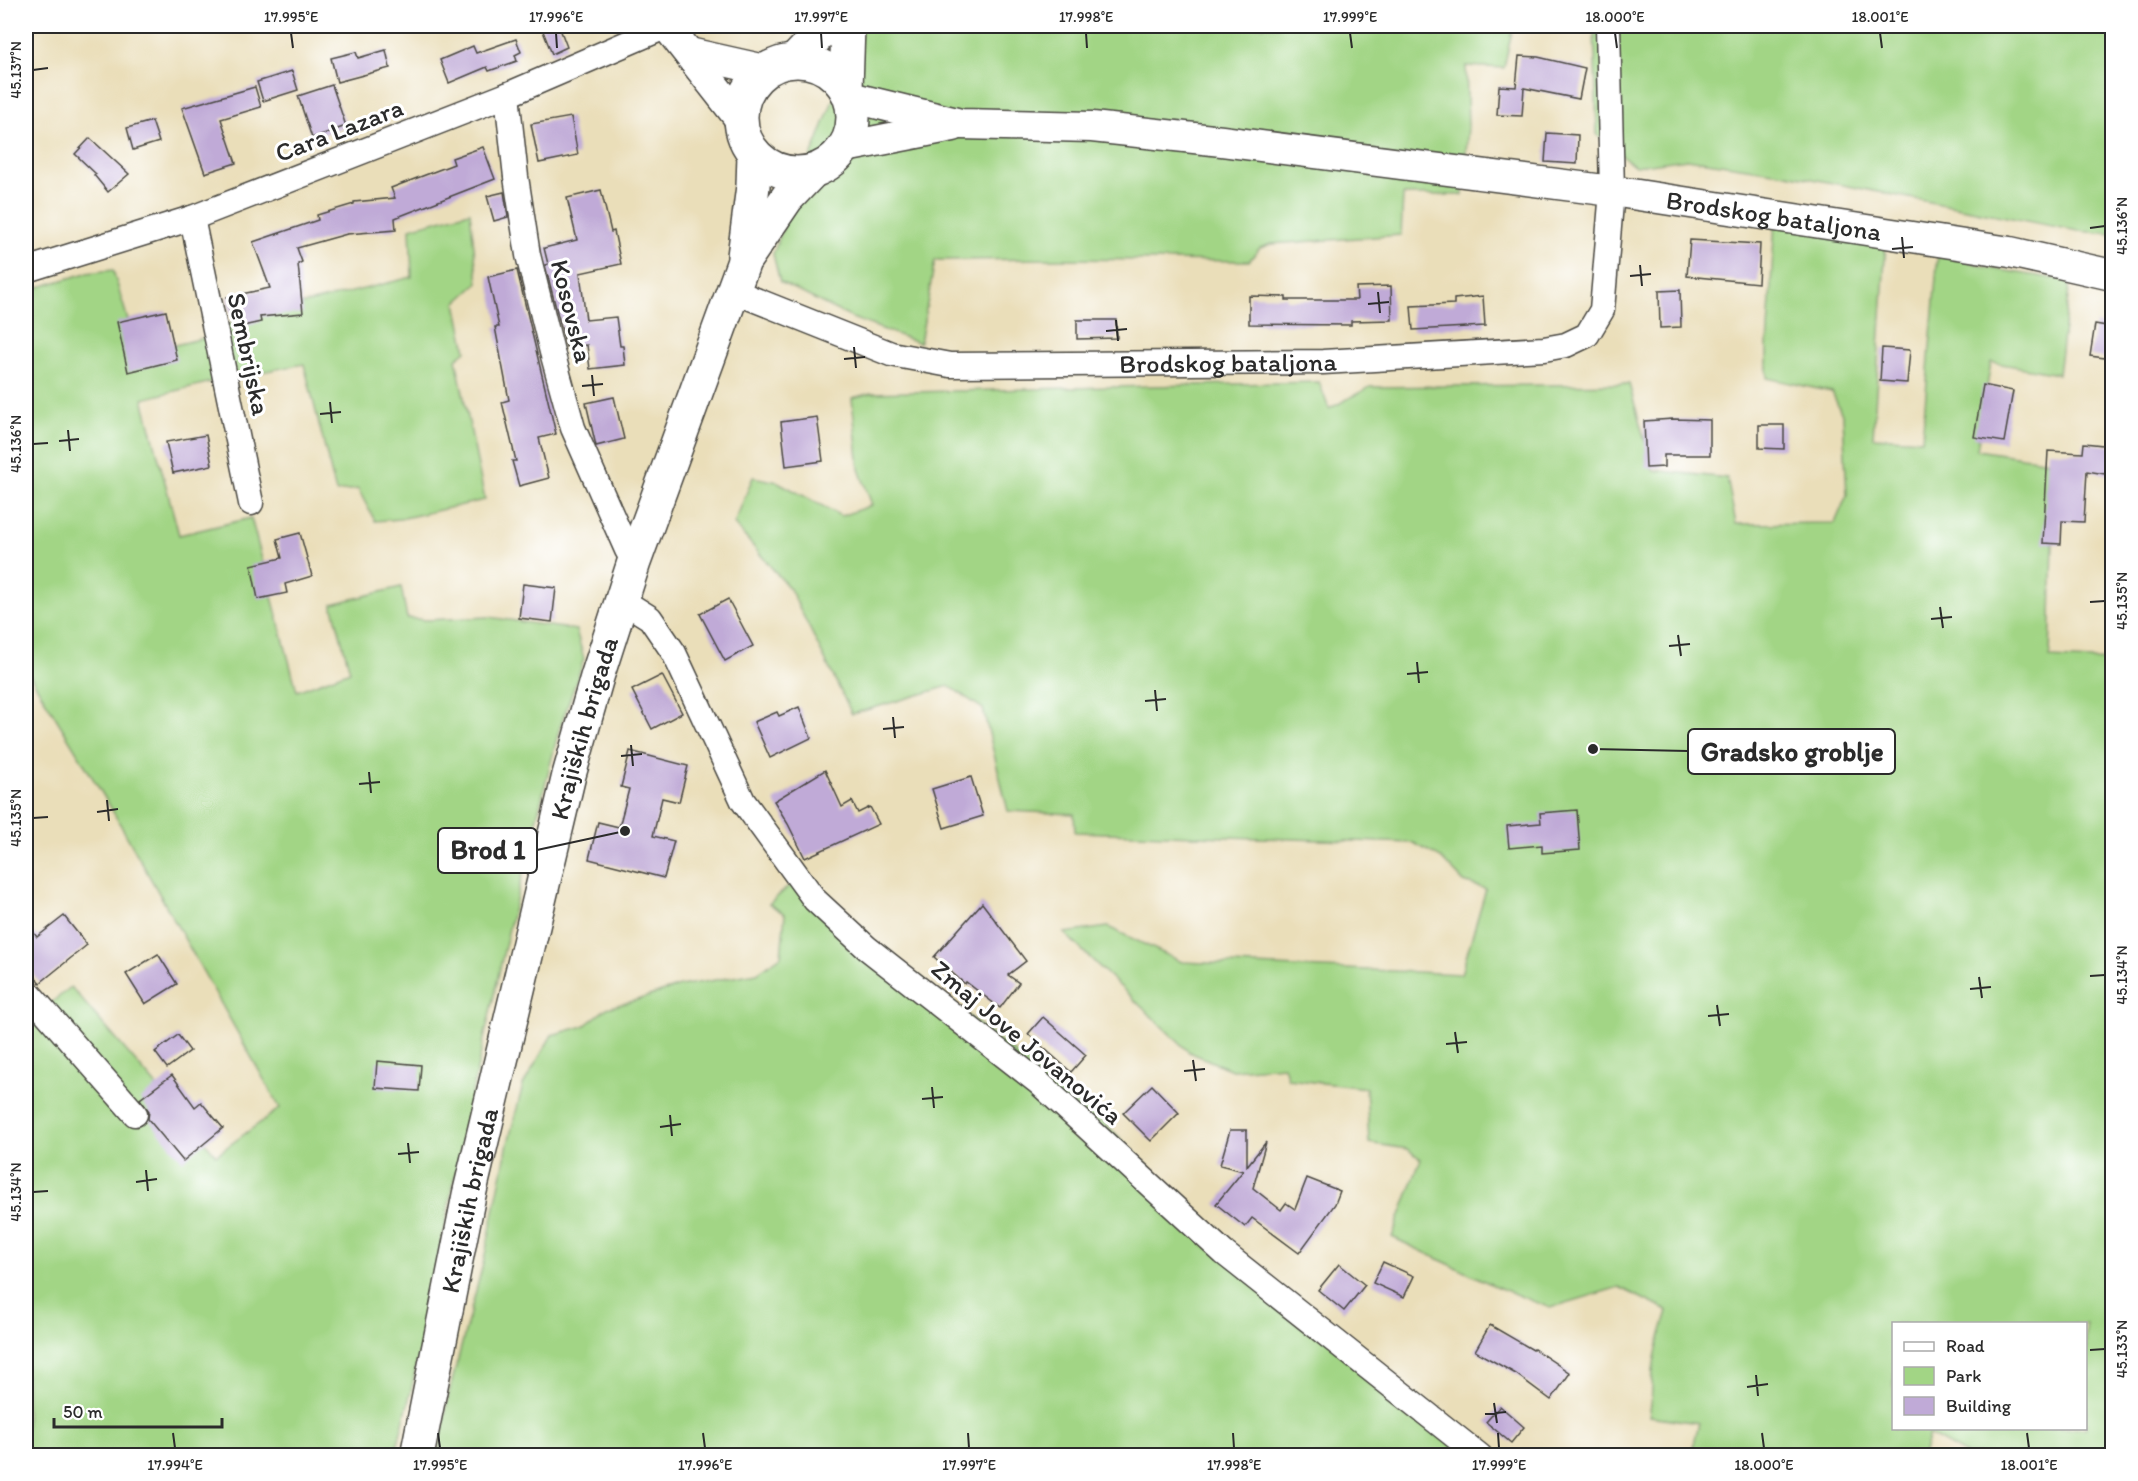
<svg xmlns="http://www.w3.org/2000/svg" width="2138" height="1481" font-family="Itim,sans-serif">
<rect width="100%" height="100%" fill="#fff"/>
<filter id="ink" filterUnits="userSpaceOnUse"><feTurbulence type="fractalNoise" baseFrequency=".0167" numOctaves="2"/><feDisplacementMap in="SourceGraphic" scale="12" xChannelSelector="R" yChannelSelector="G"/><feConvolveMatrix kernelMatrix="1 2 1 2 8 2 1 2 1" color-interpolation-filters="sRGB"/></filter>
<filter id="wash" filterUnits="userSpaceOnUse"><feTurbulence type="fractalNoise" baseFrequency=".008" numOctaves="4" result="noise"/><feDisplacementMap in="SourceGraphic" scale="24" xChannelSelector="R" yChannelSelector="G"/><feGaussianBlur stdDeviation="1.35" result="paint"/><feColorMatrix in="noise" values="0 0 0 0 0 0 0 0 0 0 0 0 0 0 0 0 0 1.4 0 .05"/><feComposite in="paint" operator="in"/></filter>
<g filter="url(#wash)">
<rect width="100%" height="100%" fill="#eadeb9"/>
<g fill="#a2d585" stroke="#668058" stroke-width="1.5" fill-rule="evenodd">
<polygon points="862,26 1513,26 1504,68 1466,66 1468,126 1463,195 1403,195 1401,235 1271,244 1260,248 1249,261 1063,259 935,260 920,343 852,318 780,282 773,254"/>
<polygon points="1594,26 2112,26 2112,234 2078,231 1787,174 1687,159 1635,166 1597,135"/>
<path d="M1776,206L1886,242L1873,437L1922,440L1938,254L1994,269L2070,281L2058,374L1991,362L1977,450L2055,462L2050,658L2112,661V1455H1966L1929,1434L1923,1455H1691L1699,1423L1649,1416C1653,1399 1651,1381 1654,1363C1657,1345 1663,1328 1668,1311L1619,1287L1550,1308L1495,1286L1392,1237L1421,1159L1407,1149L1369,1143L1366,1088L1288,1079L1284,1066L1232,1070L1189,1052L1064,933L1108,927L1182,962L1461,974L1486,889L1464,882L1441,858L1414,843L1075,832L1074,814L1008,811L983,709L949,686L852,714L790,589L734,524L753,477L778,482L841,516L872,505L859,469L852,398L871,393L1319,382L1329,409L1370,387L1629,384L1653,470L1727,478L1736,524L1835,523L1847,495L1843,417L1832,392L1767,378V346ZM1894,1324H2086V1428H1894Z"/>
<polygon points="470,212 478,283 456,303 466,351 456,359 485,500 400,519 375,521 358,489 336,492 304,364 223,379 143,399 179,535 251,518 297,691 350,671 332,604 401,587 407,618 426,620 489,617 576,630 584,659 559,730 510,924 472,1092 411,1391 395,1455 26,1455 26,1023 71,987 216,1155 280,1108 108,803 26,669 26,291 86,273 113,270 138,354 212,336 232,322 412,277 410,228"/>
<polygon points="796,880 1107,1125 1292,1308 1457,1441 1455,1456 438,1456 449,1393 484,1260 508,1143 523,1085 552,1035 584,1026 607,1008 637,1000 680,986 757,973 781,956 785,914 769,904"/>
</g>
<g id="blocks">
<g fill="#c0aad7">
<polygon points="541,26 559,26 567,47 552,54"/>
<polygon points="516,39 521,52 515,55 517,61 489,71 487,67 449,83 440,60 473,46 476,53"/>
<polygon points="386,50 390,68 337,82 331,58 356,52 358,58"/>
<polygon points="1519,56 1538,57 1585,68 1579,99 1524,88 1522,116 1497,115 1499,86 1516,87"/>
<polygon points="292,71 298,90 263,101 257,82"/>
<polygon points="332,85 346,126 312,138 298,96"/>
<polygon points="255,87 261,107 221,119 236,163 205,173 182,108"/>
<polygon points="571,117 578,155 539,163 531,124"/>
<polygon points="152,121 159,142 133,150 127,128"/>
<polygon points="1547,133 1578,135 1577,164 1545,162"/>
<polygon points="90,138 129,174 108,192 94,175 96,174 75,154"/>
<polygon points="483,147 495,179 395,218 396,230 347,234 297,248 302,262 298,264 303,313 260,317 261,322 234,328 227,297 270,288 253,242 318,220 317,215 354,204 354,202 395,198 391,188 454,164 452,158"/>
<polygon points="601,190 611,232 614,231 621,264 580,273 586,320 616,317 620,346 623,346 625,365 590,369 587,345 566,347 545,265 548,264 544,248 577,240 567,198"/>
<polygon points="504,192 508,217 494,221 487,196"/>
<polygon points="1690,240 1760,244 1758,283 1687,276"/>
<polygon points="517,270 556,434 539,438 549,478 519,486 512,461 516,461 502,402 509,400 495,327 499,327 488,277"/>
<polygon points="1391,286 1392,320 1351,321 1351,325 1249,324 1249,296 1286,297 1286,300 1357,300 1356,287"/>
<polygon points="1680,290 1681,327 1660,328 1659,291"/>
<polygon points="1483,296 1485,326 1413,330 1411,306 1454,304 1454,299"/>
<polygon points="166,311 177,360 128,372 117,322"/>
<polygon points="1077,320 1116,320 1117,338 1077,339"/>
<polygon points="2095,324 2112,327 2112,359 2090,356"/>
<polygon points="1882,348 1910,350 1907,383 1880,381"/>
<polygon points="1983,385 2013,391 2004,442 1974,437"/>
<polygon points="614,397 624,439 596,446 586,403"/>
<polygon points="817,417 823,461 786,466 781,422"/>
<polygon points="1673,419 1710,420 1710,455 1664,455 1664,467 1646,468 1644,421"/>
<polygon points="1759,425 1784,425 1784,449 1759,448"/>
<polygon points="206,435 212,465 173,473 166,442"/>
<polygon points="2084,443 2112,446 2112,475 2087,471 2084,522 2062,521 2061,544 2043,543 2048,451 2083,453"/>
<polygon points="300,533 312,576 285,584 287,593 258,599 251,565 282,558 277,539"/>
<polygon points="523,584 556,588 552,622 519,618"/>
<polygon points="728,599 753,646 725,661 700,614"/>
<polygon points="662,675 682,713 652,729 632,690"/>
<polygon points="799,707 811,738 770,758 754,722 777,712 779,716"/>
<polygon points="630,751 688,766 679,802 662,798 653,836 674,841 664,878 589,859 598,822 619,827 629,789 621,787"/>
<polygon points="825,770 842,807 852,801 858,813 870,807 879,824 805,858 788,824 774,801"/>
<polygon points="971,777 983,816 944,828 932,789"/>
<polygon points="1577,810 1580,850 1542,853 1542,845 1509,848 1507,826 1541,823 1540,813"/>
<polygon points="982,903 1026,961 1008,975 1019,983 1000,1008 966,982 965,984 934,957"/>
<polygon points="64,916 87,945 40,983 26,965 26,923 37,937"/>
<polygon points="158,954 177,984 145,1004 126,974"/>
<polygon points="1043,1017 1086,1055 1071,1072 1028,1034"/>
<polygon points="178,1035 190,1051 167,1068 155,1052"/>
<polygon points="377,1061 421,1065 419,1091 375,1088"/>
<polygon points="172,1075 195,1107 201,1102 223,1128 183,1161 148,1119 149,1111 140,1099"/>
<polygon points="1152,1085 1179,1113 1151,1141 1123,1113"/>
<polygon points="1230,1130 1247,1130 1247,1166 1266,1142 1253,1188 1281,1210 1286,1203 1295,1209 1307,1178 1340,1191 1335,1204 1299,1253 1252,1218 1245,1227 1216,1204 1243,1171 1220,1165"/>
<polygon points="1383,1262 1414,1276 1404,1297 1373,1283"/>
<polygon points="1339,1264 1365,1285 1344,1311 1318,1290"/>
<polygon points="1490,1325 1533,1350 1534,1349 1570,1373 1551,1400 1516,1374 1475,1351"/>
<polygon points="1500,1406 1524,1427 1511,1443 1486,1422"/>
</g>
</g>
</g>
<g filter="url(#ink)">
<use href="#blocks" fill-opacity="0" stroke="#484640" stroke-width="1.5"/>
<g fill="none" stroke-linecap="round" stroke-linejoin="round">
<defs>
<g id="minor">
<polyline points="507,95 516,177 528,255 552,352 573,428 627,550 634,562"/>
<polyline points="192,218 251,503"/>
<polyline points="26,270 192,218 507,95 667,26"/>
<path id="s1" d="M733,291L891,354L950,365L1323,362L1544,349L1566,345L1587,335L1602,310L1612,191L1608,26"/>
<polyline points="623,601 650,618 674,653 743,801 815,900 867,948 1038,1082 1224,1253 1480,1456"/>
<polyline points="26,990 135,1114"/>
</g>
<g id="tertiary">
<polyline points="667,26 740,119"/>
<polyline points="689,53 765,70"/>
<path id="s2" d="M850,97L961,124L1092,127L1222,141L1612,191L2010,252L2112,275"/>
<polyline points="845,147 953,126"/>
</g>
<g id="primary">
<polyline points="795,60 827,26"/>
<circle cx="797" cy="117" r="56"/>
<polyline points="846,88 848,26"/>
<polyline points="744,256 753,186 754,154"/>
<path id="s3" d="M417,1456L469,1195L569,775L597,677L634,562L744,261L787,198L812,172"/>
</g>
</defs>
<use href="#minor" stroke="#484640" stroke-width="27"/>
<use href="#tertiary" stroke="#484640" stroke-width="33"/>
<use href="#primary" stroke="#484640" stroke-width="36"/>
<use href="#minor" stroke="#fff" stroke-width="24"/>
<use href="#tertiary" stroke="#fff" stroke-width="30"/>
<use href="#primary" stroke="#fff" stroke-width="33"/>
</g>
</g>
<path fill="none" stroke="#2b2b2b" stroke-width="2" d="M291,33L293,48M556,33L557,48M821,33L822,48M1086,33L1087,48M1350,33L1352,48M1615,33L1617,48M1880,33L1882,48M33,70L48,68M2090,228L2105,226M1902,237L1904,258M1892,249L1913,247M1640,265L1642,286M1630,276L1651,274M1378,292L1380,313M1368,304L1389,302M1116,320L1118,341M1106,331L1127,329M854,347L856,368M844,359L865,357M592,375L594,396M582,386L603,384M330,402L332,423M320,414L341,412M68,430L70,451M59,441L79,439M33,444L48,443M2090,602L2105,601M1940,607L1943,628M1931,619L1952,617M1678,635L1681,656M1669,646L1690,644M1417,662L1419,683M1407,674L1428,672M1155,690L1157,711M1145,701L1166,699M893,717L895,738M883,729L904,727M631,745L633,766M621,756L642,754M369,772L371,793M359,784L380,782M107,800L109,821M97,812L118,809M33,818L48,817M2090,976L2105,975M1979,977L1982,998M1970,989L1991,987M1717,1005L1720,1026M1708,1016L1729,1014M1455,1032L1458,1053M1446,1044L1467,1042M1193,1060L1196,1081M1184,1071L1205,1069M932,1087L934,1108M922,1099L943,1097M670,1115L672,1136M660,1127L681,1124M408,1143L410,1163M398,1154L419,1152M146,1170L148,1191M136,1182L157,1179M33,1192L48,1191M2090,1350L2105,1349M1756,1375L1758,1396M1747,1387L1768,1384M1494,1403L1497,1423M1485,1414L1506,1412M173,1433L175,1448M438,1433L440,1448M703,1433L705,1448M968,1433L969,1448M1233,1433L1234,1448M1498,1433L1499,1448M1762,1433L1764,1448M2027,1433L2029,1448"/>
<g text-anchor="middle" stroke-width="6" stroke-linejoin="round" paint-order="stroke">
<g font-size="26" fill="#2b2b2b" stroke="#fff">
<text transform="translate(339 130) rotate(-21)" y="9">Cara Lazara</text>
<text dy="9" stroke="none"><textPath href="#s2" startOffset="933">Brodskog bataljona</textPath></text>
<text transform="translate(572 311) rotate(76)" y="9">Kosovska</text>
<text transform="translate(249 354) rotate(78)" y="9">Sembrijska</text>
<text dy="9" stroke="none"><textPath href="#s1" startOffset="508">Brodskog bataljona</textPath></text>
<text dy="9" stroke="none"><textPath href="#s3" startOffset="747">Krajiških brigada</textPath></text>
<text transform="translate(1027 1042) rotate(40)" y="9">Zmaj Jove Jovanovića</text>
<text dy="9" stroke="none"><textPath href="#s3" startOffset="261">Krajiških brigada</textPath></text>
</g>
</g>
<path fill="none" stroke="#2b2b2b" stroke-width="2" d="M1593 749L1688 751M625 831L537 850"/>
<g fill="#2b2b2b" stroke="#fff" stroke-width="2">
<circle cx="1593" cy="749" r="6"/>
<circle cx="625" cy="831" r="6"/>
</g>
<g fill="#fff" stroke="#2b2b2b" stroke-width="2">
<rect x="1688" y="729" width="207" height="45" rx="6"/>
<rect x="438" y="828" width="99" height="45" rx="6"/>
</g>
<g font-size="27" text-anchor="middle" font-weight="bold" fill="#2b2b2b">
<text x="1792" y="761">Gradsko groblje</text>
<text x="488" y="859">Brod 1</text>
</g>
<rect width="2138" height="1481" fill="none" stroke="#fff" stroke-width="66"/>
<rect x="1892" y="1322" width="195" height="108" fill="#ffffff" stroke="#aaaaaa" stroke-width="1.5"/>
<rect x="1904" y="1342" width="30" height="9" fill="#ffffff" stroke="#aaaaaa" stroke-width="1.5"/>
<text x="1946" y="1352" font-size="18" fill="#2b2b2b">Road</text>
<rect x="1904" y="1367" width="30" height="18" fill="#a2d585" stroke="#aaaaaa" stroke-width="1.5"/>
<text x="1946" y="1382" font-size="18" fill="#2b2b2b">Park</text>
<rect x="1904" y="1397" width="30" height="18" fill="#c0aad7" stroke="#aaaaaa" stroke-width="1.5"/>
<text x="1946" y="1412" font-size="18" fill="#2b2b2b">Building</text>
<path d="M54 1418v9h168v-9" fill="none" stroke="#2b2b2b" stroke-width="3"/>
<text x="63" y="1418" font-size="18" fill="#2b2b2b" stroke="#ffffff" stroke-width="4.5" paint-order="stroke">50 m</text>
<rect x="33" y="33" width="2072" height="1415" fill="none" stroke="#2b2b2b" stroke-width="2"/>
<g font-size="15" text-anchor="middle" fill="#2b2b2b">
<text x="291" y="22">17.995°E</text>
<text x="556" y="22">17.996°E</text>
<text x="821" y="22">17.997°E</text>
<text x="1086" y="22">17.998°E</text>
<text x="1350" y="22">17.999°E</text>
<text x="1615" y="22">18.000°E</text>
<text x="1880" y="22">18.001°E</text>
<text transform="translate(16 70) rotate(-90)" y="5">45.137°N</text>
<text transform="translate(2122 226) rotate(-90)" y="5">45.136°N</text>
<text transform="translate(16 444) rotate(-90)" y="5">45.136°N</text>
<text transform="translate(2122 601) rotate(-90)" y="5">45.135°N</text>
<text transform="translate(16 818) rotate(-90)" y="5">45.135°N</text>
<text transform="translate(2122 975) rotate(-90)" y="5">45.134°N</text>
<text transform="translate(16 1192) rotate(-90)" y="5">45.134°N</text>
<text transform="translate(2122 1349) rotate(-90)" y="5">45.133°N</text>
<text x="175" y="1470">17.994°E</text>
<text x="440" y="1470">17.995°E</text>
<text x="705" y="1470">17.996°E</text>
<text x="969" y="1470">17.997°E</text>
<text x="1234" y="1470">17.998°E</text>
<text x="1499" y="1470">17.999°E</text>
<text x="1764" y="1470">18.000°E</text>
<text x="2029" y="1470">18.001°E</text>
</g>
</svg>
